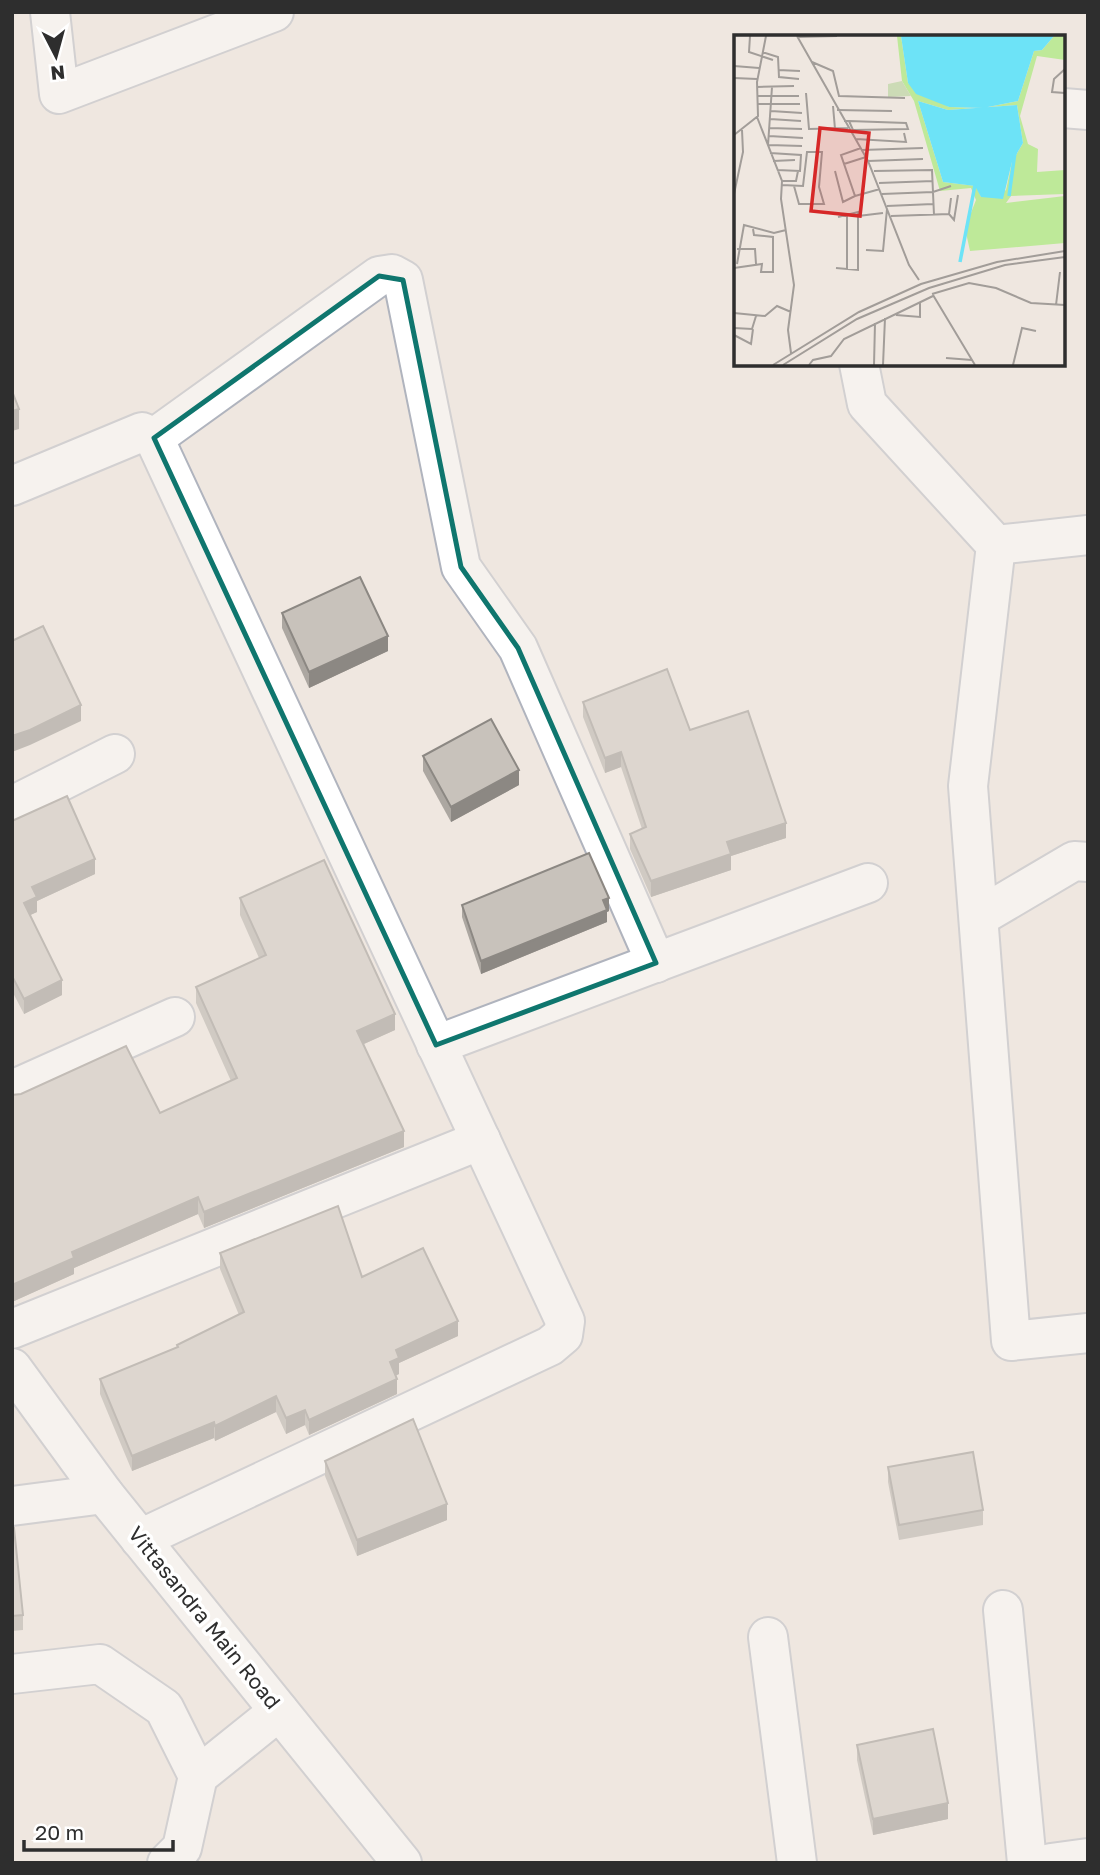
<svg xmlns="http://www.w3.org/2000/svg" width="1100" height="1875" font-family="'Golos Text',sans-serif">
<rect width="100%" height="100%" fill="#efe7e0"/>
<g fill="none" stroke-linecap="round" stroke-linejoin="round">
<defs>
<g id="street">
<polyline points="50,12 59,94 274,12"/>
<polyline points="1063,108 1088,110"/>
<polyline points="859,364 867,404 996,545 968,786 1011,1341 1088,1333"/>
<polyline points="154,438 379,276 392,274 403,280 461,567 518,648 656,963"/>
<polyline points="12,486 142,432 154,438 565,1321 563,1335 550,1346 140,1539"/>
<polyline points="996,545 1088,535"/>
<polyline points="12,806 115,754"/>
<polyline points="979,917 1074,861 1088,862"/>
<polyline points="436,1045 868,883"/>
<polyline points="12,1090 175,1017"/>
<polyline points="12,1329 481,1140"/>
<polyline points="12,1506 104,1494"/>
<polyline points="1003,1610 1027,1863"/>
<polyline points="768,1637 797,1863"/>
<polyline points="12,1674 100,1664 164,1708 198,1776 182,1848 167,1863"/>
<polyline points="198,1776 279,1711"/>
<polyline points="1051,1863 1088,1858"/>
</g>
<polyline id="secondary" points="12,1368 104,1494 402,1863"/>
</defs>
<use href="#street" stroke="#b0b4be" stroke-width="42"/>
<use href="#secondary" stroke="#b0b4be" stroke-width="42"/>
<use href="#street" stroke="#fff" stroke-width="38"/>
<use href="#secondary" stroke="#fff" stroke-width="38"/>
</g>
<g fill="#aca7a1">
<polygon points="282,613 388,651 309,688 282,628"/>
<polygon points="583,702 690,730 786,838 731,856 731,870 651,897 630,849 630,834 642,829 621,767 605,773 583,717"/>
<polygon points="423,756 519,785 451,822 423,771"/>
<polygon points="12,821 95,874 37,901 37,912 30,915 62,995 24,1014 12,991"/>
<polygon points="240,898 395,1030 364,1044 404,1147 204,1228 198,1214 74,1268 74,1274 12,1302 12,1095 160,1113 231,1081 196,1003 196,987 259,958 240,915"/>
<polygon points="462,905 609,911 607,912 607,922 481,974 462,917"/>
<polygon points="220,1253 362,1277 458,1336 399,1363 399,1374 395,1376 397,1394 309,1435 305,1425 286,1434 276,1412 215,1441 214,1438 132,1471 100,1394 100,1379 177,1347 177,1345 239,1315 220,1269"/>
<polygon points="325,1461 447,1520 357,1556 325,1476"/>
<polygon points="888,1467 983,1510 983,1525 899,1540 888,1482"/>
<polygon points="12,1529 23,1615 23,1630 12,1631"/>
<polygon points="857,1745 948,1819 873,1835 857,1760"/>
</g>
<g fill="#8c8883">
<polygon points="19,409 19,429 12,431 12,411"/>
<polygon points="388,636 388,651 309,688 309,672"/>
<polygon points="81,705 81,721 30,745 12,752 12,736"/>
<polygon points="621,752 621,767 605,773 605,758"/>
<polygon points="519,770 519,785 451,822 451,807"/>
<polygon points="786,823 786,838 731,856 731,870 651,897 651,881 727,842"/>
<polygon points="95,859 95,874 37,901 37,912 24,918 24,903 32,887"/>
<polygon points="609,898 609,911 607,912 607,922 481,974 481,961 603,900"/>
<polygon points="62,980 62,995 24,1014 24,999"/>
<polygon points="395,1014 395,1030 357,1047 357,1031"/>
<polygon points="404,1131 404,1147 204,1228 204,1212"/>
<polygon points="198,1197 198,1214 74,1268 74,1274 12,1302 12,1285 72,1252"/>
<polygon points="458,1321 458,1336 399,1363 399,1374 390,1378 390,1362 396,1350"/>
<polygon points="397,1379 397,1394 309,1435 309,1420"/>
<polygon points="276,1396 276,1412 215,1441 215,1426"/>
<polygon points="305,1410 305,1425 286,1434 286,1418"/>
<polygon points="214,1422 214,1438 132,1471 132,1456"/>
<polygon points="447,1504 447,1520 357,1556 357,1540"/>
<polygon points="948,1803 948,1819 873,1835 873,1819"/>
</g>
<g fill="#c8c2bb" stroke="#8c8883" stroke-width="2">
<polygon points="12,391 19,409 12,411"/>
<polygon points="360,577 388,636 309,672 282,613"/>
<polygon points="43,626 81,705 30,730 12,736 12,641"/>
<polygon points="667,669 690,730 748,711 786,823 727,842 731,854 651,881 630,834 646,827 621,752 605,758 583,702"/>
<polygon points="491,719 519,770 451,807 423,756"/>
<polygon points="67,796 95,859 32,887 37,897 24,903 62,980 24,999 12,976 12,821"/>
<polygon points="589,853 609,898 603,900 607,910 481,961 462,905"/>
<polygon points="324,860 395,1014 357,1031 404,1131 204,1212 198,1197 72,1252 74,1258 12,1285 12,1095 21,1094 126,1046 160,1113 237,1078 196,987 266,955 240,898"/>
<polygon points="338,1206 362,1277 423,1248 458,1321 396,1350 399,1358 390,1362 397,1379 309,1420 305,1410 286,1418 276,1396 215,1426 214,1422 132,1456 100,1379 178,1347 177,1345 244,1312 220,1253"/>
<polygon points="413,1419 447,1504 357,1540 325,1461"/>
<polygon points="973,1452 983,1510 899,1525 888,1467"/>
<polygon points="14,1528 23,1615 12,1616 12,1529"/>
<polygon points="933,1729 948,1803 873,1819 857,1745"/>
</g>
<path d="M0 0H1100V1875H0ZM379,276L403,280L461,567L518,648L656,963L436,1045L154,438Z" fill="#efe7e0" fill-opacity=".55" fill-rule="evenodd"/>
<path fill="none" stroke="#0f766e" stroke-width="5" stroke-linejoin="round" d="M379,276L403,280L461,567L518,648L656,963L436,1045L154,438Z"/>
<g text-anchor="middle" stroke-width="7" stroke-linejoin="round" paint-order="stroke">
<g font-size="21" fill="#2e2e2e" stroke="#fff">
<text transform="translate(204 1618) rotate(51)" y="7">Vittasandra Main Road</text>
</g>
</g>
<g transform="translate(734 35)">
<rect width="331" height="331" fill="#efe7e0"/>
<path d="M163,1H167L174,48L215,72L249,73L284,66L300,16L308,15L320,1H331V25L303,21L286,81L294,109L304,114L303,137L331,135V159L277,161L272,168L331,161V208L236,216L231,193L242,165L237,153L206,156L180,66L168,46ZM184,66L214,75L283,70L289,108L278,127L272,155L262,162H247L242,151L209,147Z" fill="#bee999" fill-rule="evenodd"/>
<path d="M168,46L177,61L154,62V49Z" fill="#ccdbb6"/>
<path d="M167,1H320L308,15L300,16L284,66L249,73L215,72L182,59L174,48ZM184,66L214,75L283,70L289,108L278,127L269,164L247,162L241,151L209,147Z" fill="#6de3f7"/>
<path fill="none" stroke="#6de3f7" stroke-width="3.5" d="M275,161L281,117M226,227L241,150"/>
<path fill="none" stroke="#a29d99" stroke-width="2" d="M16,1L15,17L39,25M63,1L134,126L175,230L185,245M63,2L103,1M28,17L44,22L45,42L65,44M78,27L99,36L105,61L171,63M0,31L25,33M331,34L320,44L318,57L331,58M44,35L66,36M0,43L23,44M23,52L60,51M72,58L75,94L114,93M23,61H65M24,69H66M99,71L101,94M103,75L158,76M37,76L68,78M23,82L48,146L47,164L60,250L54,295L57,318M36,84L67,86M110,86H115L172,88L174,94L119,95L115,86M36,93L68,94M0,100L24,81L23,47L32,1M35,101L69,103M122,104L172,107L170,98M34,110L38,52M35,110L68,111M127,113L107,120L121,161L146,154M128,115L189,113M36,118L67,120L66,136L43,135M39,126L61,125M134,126L189,124M110,129L132,122M101,136L109,167L121,161M140,136L198,135L200,180M48,146H62L64,136M145,148L199,146M48,150L69,151L73,117H88L85,152L90,169H65L60,151M0,159L9,117L8,95M148,159L199,157L217,151M153,171L199,169M215,179L220,185L224,160M113,180V234M124,181L149,178M157,181L215,179L217,163M3,214H21L22,229M132,215L149,216L153,174M3,229L10,190L40,198L52,195M0,233L28,229L27,237H39V202L20,200L19,194M102,233L124,235V177L104,182M198,259L235,248L262,253L297,268L331,270M199,260L241,330M322,270L326,237M0,278L31,281L43,271L57,277M162,280L186,282V268M0,293L18,294L22,281M0,300L17,309L19,294M212,323L238,325M39,330L125,277L187,249L263,227L331,216M49,330L123,284L195,253L271,230L331,222M75,330L79,325L97,321L110,304L199,261M140,330L141,288M149,330L151,283M279,330L288,293L302,296"/>
<path fill="#d62828" fill-opacity="0.15" stroke="#d62828" stroke-width="3.5" d="M86,93L135,98L126,181L77,176Z"/>
<rect width="331" height="331" fill="none" stroke="#2e2e2e" stroke-width="3.5"/>
</g>
<rect width="1100" height="1875" fill="none" stroke="#2e2e2e" stroke-width="28"/>
<g transform="translate(56 56) rotate(174)" stroke="#ffffff" stroke-width="5" paint-order="stroke">
<path d="M0-5L12 26L0 18L-12 26Z" fill="#2e2e2e"/>
<text y="-10" font-size="19" font-weight="bold" text-anchor="middle" fill="#2e2e2e">N</text>
</g>
<path d="M24 1840v10h149v-10" fill="none" stroke="#2e2e2e" stroke-width="3.5"/>
<text x="35" y="1840" font-size="21" fill="#2e2e2e" stroke="#ffffff" stroke-width="5" paint-order="stroke">20 m</text>
</svg>
